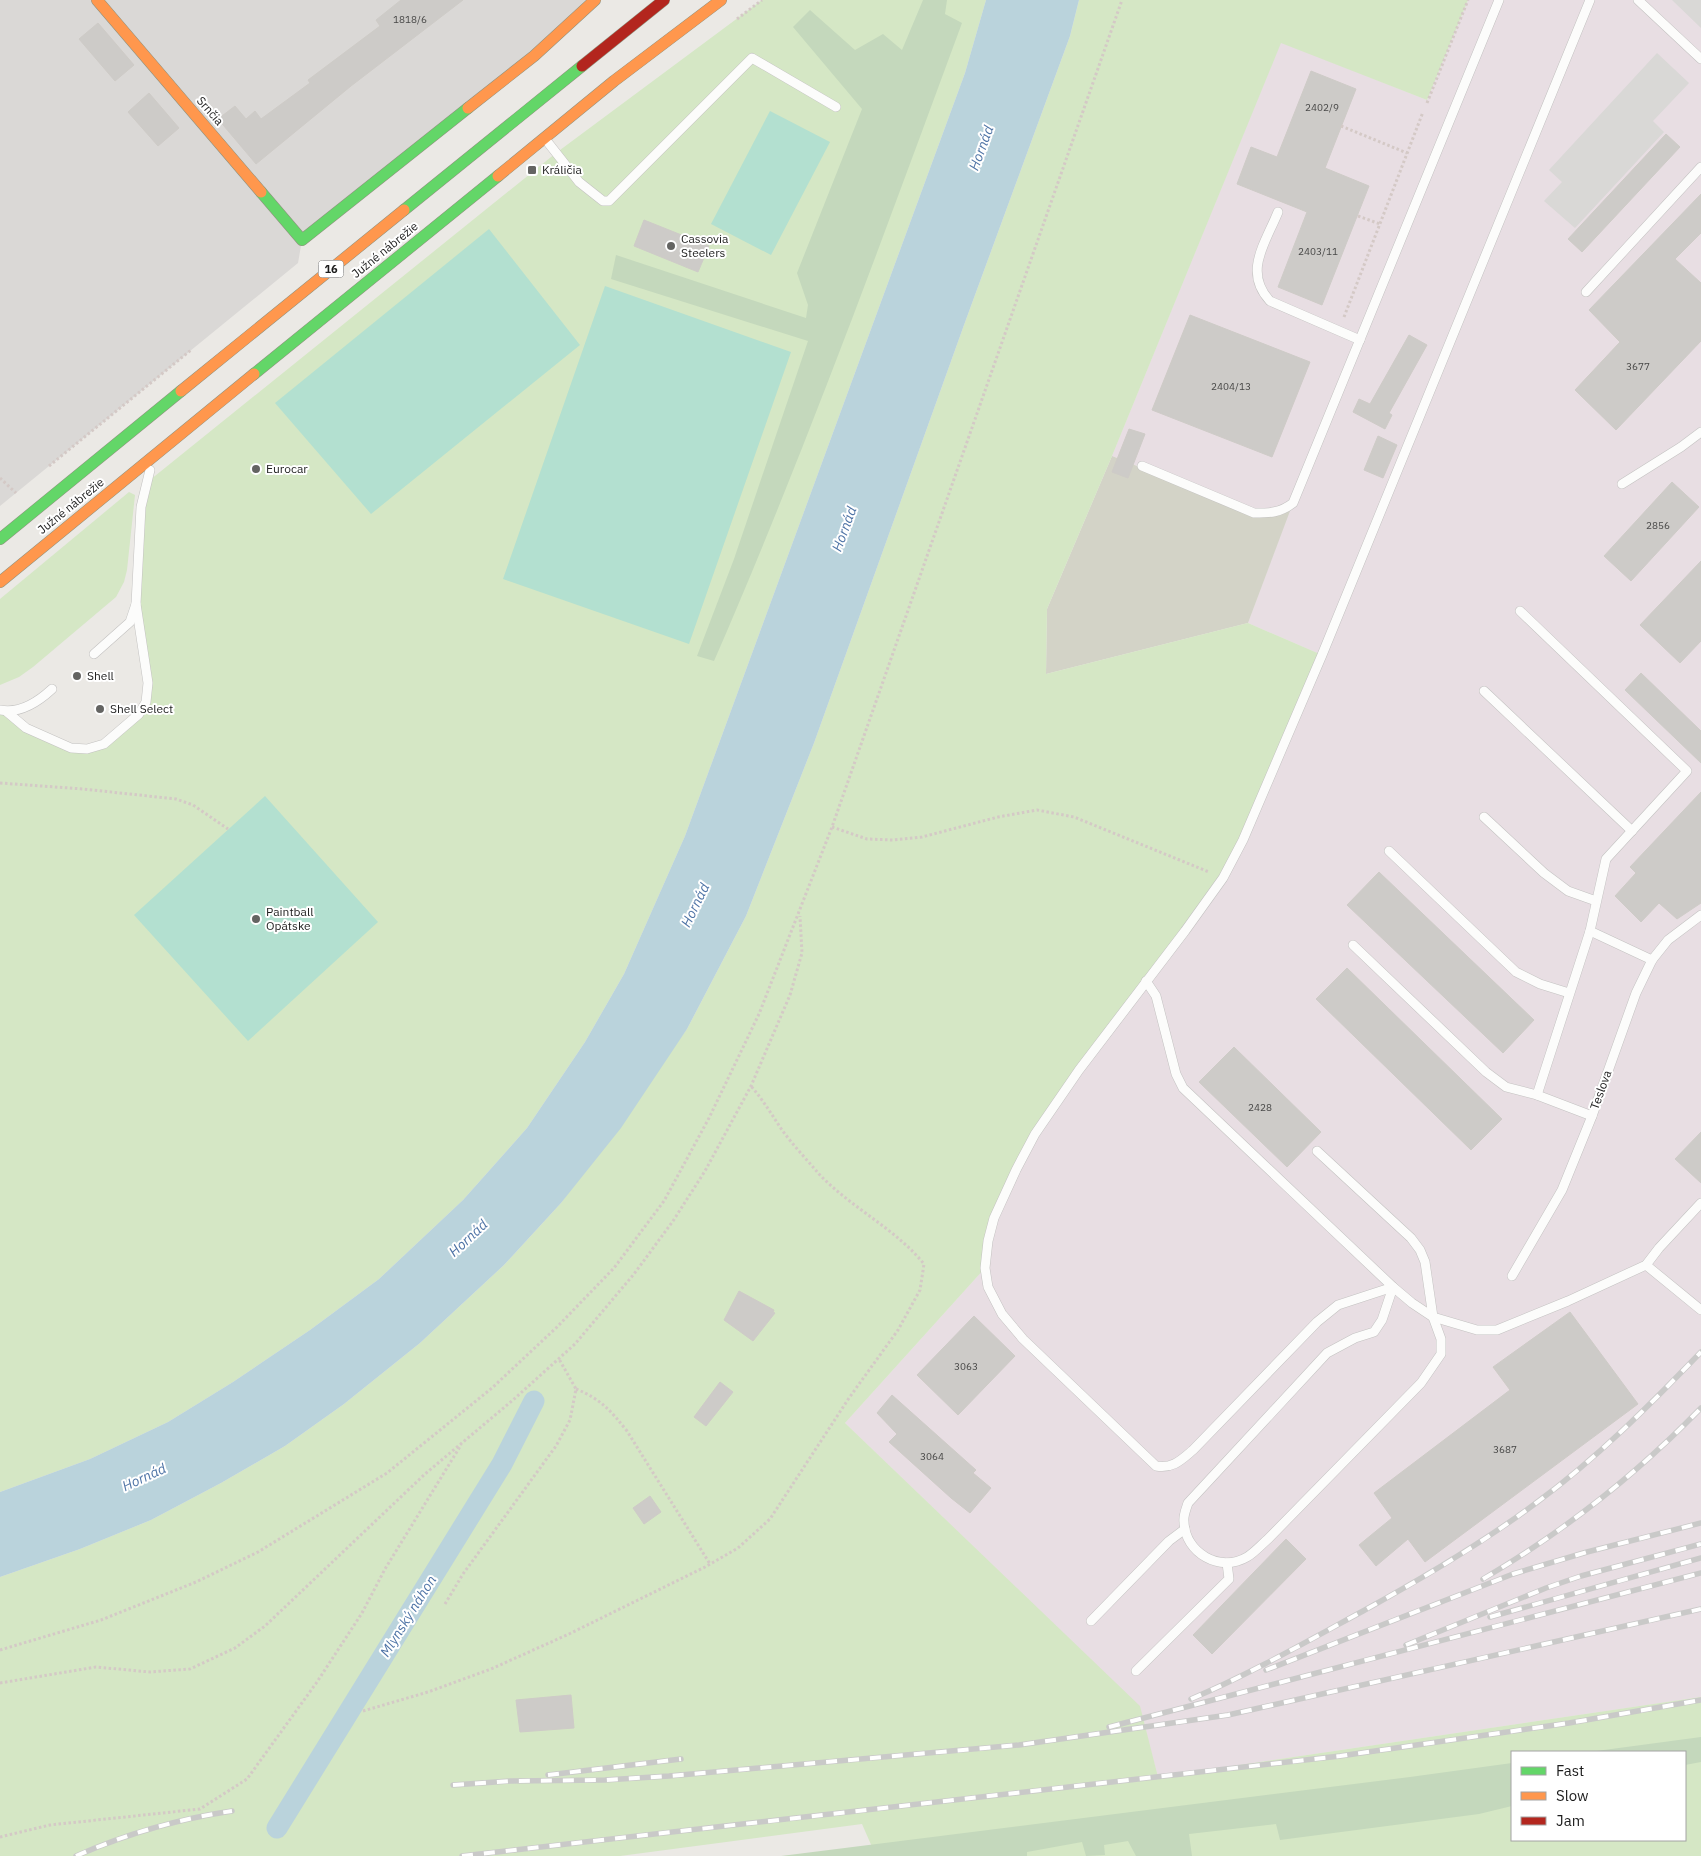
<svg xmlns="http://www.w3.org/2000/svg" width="1701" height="1856" font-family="'IBM Plex Sans',sans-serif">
<rect width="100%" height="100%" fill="#ebe9e5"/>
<polygon fill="#dad8d6" points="0,0 595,0 302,240 298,263 0,506"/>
<polygon fill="#e8dee3" points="1468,0 1701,0 1701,1697 1158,1777 1139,1706 845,1423 985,1268 994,1218 1016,1170 1322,655 1248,623 1292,504 1254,513 1112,456 1281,42 1427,100"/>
<g fill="#d9d8d6">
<polygon points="1672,0 1701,0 1701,28"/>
<polygon points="1657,53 1689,83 1653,121 1664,132 1575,228 1544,201 1562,182 1549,170"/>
</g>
<polygon fill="#d3d3c7" points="1112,456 1254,513 1293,503 1248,623 1046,674 1047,609"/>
<g fill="#d5e7c5" fill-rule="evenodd">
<polygon points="762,0 986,0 965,73 685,836 624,974 585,1042 527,1128 463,1200 379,1279 310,1330 233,1382 168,1422 90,1459 0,1492 0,710 26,728 71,748 104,744 146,702 136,604 145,484 556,153"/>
<path d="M1079,0H1468L1427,100L1281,43L1112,456L1047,609L1046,674L1248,623L1322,655L1223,878L1035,1134L994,1218L985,1268L845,1423L1140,1706L1158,1777L1701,1697V1856H876L862,1824L620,1856H0V1577L80,1549L151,1520L221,1483L285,1446L344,1404L420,1343L504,1265L561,1203L687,1029L746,916L814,743L964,325L1070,36ZM1512,1752H1685V1840H1512Z"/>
<polygon points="129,492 135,495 127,570 124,582 116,597 33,667 19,677 0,685 0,599"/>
</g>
<g fill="#c4d8bc">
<path d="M923,0H947L945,14L962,23C883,237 805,452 714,661L697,656L734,559L808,341L611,279L616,255L806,318L808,305L797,273L862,109L793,27L810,10L855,50L883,34L902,50Z"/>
<polygon points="1701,1737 1701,1762 1685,1765 1685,1752 1589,1752"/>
<polygon points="1512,1763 1512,1806 1479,1814 1280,1840 1276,1824 1189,1834 1192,1856 1136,1856 1128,1841 1104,1845 1105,1855 1086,1856 1082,1842 1027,1852 1027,1856 781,1856 1410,1777"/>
</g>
<g fill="#b3e0d0">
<polygon points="770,111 830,142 771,255 711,224"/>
<polygon points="489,229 580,345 371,514 275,403"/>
<polygon points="605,286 791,352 689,644 503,579"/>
<polygon points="265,796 378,922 248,1041 134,915"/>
</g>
<polygon fill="#bad3dc" points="986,0 1079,0 1070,36 964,325 814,743 746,916 687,1029 621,1128 561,1203 504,1265 420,1343 344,1404 285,1446 221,1483 151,1520 80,1549 0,1577 0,1492 90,1459 168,1422 233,1382 310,1330 379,1279 463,1200 527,1128 585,1042 624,974 685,836 965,73"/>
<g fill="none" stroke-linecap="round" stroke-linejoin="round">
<polyline stroke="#bad3dc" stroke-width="21" points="277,1828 502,1464 534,1401"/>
</g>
<g fill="#cdcbc8" stroke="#cecbc7">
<polygon points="401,0 463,0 351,86 256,164 218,119 235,106 246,119 255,111 261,119 310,83 308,80 380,26 376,20"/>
<polygon points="98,23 134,65 115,81 79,39"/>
<polygon points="1311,71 1356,89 1325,168 1369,186 1322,305 1278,287 1307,212 1237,184 1251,147 1277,157"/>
<polygon points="149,93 179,128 158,146 128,112"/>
<polygon points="1666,134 1680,147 1582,252 1568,239"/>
<polygon points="1701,194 1701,233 1675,259 1701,283 1701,341 1616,430 1575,390 1620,342 1589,310"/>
<polygon points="644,220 709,246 698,272 634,246"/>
<polygon points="1190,315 1310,362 1272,457 1152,410"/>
<polygon points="1409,335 1427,345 1389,413 1392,415 1385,429 1353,412 1359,399 1370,404"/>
<polygon points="1129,429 1145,434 1128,478 1112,472"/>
<polygon points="1378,436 1397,445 1383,478 1364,470"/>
<polygon points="1672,482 1699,507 1631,581 1604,556"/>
<polygon points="1701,561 1701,641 1680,663 1640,625"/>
<polygon points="1641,673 1701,731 1701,763 1625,690"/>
<polygon points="1701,792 1701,903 1677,919 1659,903 1641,922 1615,896 1636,873 1630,867"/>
<polygon points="1379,872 1534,1020 1503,1053 1347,905"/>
<polygon points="1347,968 1502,1119 1471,1150 1316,999"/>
<polygon points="1234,1047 1321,1132 1287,1167 1199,1082"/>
<polygon points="1701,1132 1701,1183 1675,1159"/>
<polygon points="739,1291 774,1310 773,1312 775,1313 753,1341 724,1320"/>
<polygon points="1570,1312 1638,1404 1425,1562 1408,1539 1376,1566 1359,1545 1392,1518 1374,1493 1510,1390 1493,1367"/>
<polygon points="974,1316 1015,1356 958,1415 917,1375"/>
<polygon points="720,1382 733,1392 706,1426 694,1417"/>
<polygon points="892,1395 976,1470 973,1473 991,1488 970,1513 951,1498 889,1442 897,1434 877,1413"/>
<polygon points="650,1496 661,1512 644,1524 633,1508"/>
<polygon points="1286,1539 1306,1559 1212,1654 1193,1635"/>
<polygon points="571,1695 574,1728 520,1732 516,1700"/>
</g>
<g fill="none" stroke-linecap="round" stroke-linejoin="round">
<defs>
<g id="lane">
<path d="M1590,0L1322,655L1243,840L1223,878L1185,931L1079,1070L1035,1134L1016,1170L994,1218L988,1241L985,1268L988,1287L1002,1314L1023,1339L1156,1466C1173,1469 1181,1460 1193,1450L1317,1322L1338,1305L1393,1287L1412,1303L1433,1317L1477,1330H1497L1568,1301L1646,1265L1659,1248L1701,1203"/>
<polyline points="1638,0 1701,59"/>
<polyline points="546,140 579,182 603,201 609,201 752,58 836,107"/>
<path d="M1278,212C1265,244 1243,272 1270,301L1360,340"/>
<polyline points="1586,292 1701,167"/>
<path d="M1142,466L1254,513C1270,513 1280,513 1293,503L1499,0"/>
<polyline points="1622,484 1681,447 1701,432"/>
<polyline points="1520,611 1687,771 1606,859 1590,931 1652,960"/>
<polyline points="94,654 130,622 136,604 141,507 150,470"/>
<polyline points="1484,691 1632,831"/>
<path d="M0,710C20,714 38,702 52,689"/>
<polyline points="7,712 26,728 71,748 87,749 104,744 139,714 146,702 148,683 136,604"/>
<polyline points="1484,817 1544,873 1568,891 1596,901"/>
<polyline points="1389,851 1516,972 1540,984 1569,993"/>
<polyline points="1353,945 1486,1072 1506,1087 1537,1095 1590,931"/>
<path d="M1146,981L1156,996L1176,1074L1183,1088L1393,1287L1382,1320L1374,1332L1355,1338L1327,1353L1188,1503C1186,1509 1183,1516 1184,1522C1185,1553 1220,1573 1247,1557C1254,1553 1261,1545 1268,1539L1421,1383L1441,1354V1339L1433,1317L1425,1262L1420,1250L1411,1238L1317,1151"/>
<polyline points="1537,1095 1592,1116"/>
<polyline points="1646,1265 1701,1310"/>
<polyline points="1512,1276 1562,1190 1592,1116 1636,993 1652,960 1668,940 1701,915"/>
<polyline points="1091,1621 1169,1541 1185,1529"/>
<polyline points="1136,1671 1229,1579 1227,1563"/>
</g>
<g id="fast">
<polyline points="261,192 302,240 468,108"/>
<polyline points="404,210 582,66"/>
<polyline points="254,374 498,176"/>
<polyline points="0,539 181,391"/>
</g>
<g id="slow">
<polyline points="97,0 261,192"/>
<polyline points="468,108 534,56 595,0"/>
<polyline points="498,176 614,81 721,0"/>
<polyline points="181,391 404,210"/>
<polyline points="0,582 254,374"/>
</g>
<polyline id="jam" points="582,66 664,0"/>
</defs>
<use href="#lane" stroke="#c3c2c1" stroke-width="10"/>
<use href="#fast" stroke="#90937f" stroke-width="12"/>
<use href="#slow" stroke="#90937f" stroke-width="12"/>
<use href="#jam" stroke="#90937f" stroke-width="12"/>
<g stroke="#d4c9c6" stroke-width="3" stroke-dasharray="2.5 2.5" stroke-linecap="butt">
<polyline points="737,19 762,0"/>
<polyline points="1427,103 1468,0"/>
<polyline points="1341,126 1407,153"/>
<polyline points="1358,216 1380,224"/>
<polyline points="1344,317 1423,112"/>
<polyline points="49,466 191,350"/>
<polyline points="0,478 16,493"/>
<polyline points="0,783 83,789 176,799 193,805 228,829"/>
<polyline points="832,827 867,839 893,840 922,837 998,817 1037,810 1074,817 1209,872"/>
<path d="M576,1389C601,1399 611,1411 627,1431L710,1564"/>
<polyline points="445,1604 463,1574 556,1446 570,1420 576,1389 559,1359"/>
<polyline points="0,1650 101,1620 196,1582 258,1552 387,1473 492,1388 557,1327 614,1268 664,1201 709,1118 759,1014 832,827 1122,0"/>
<polyline points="0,1683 96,1667 150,1672 190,1669 235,1648 265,1626 425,1474 513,1400 575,1344 634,1274 673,1221 705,1171 751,1086 790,995 802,953 800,916"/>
<path d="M363,1711L428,1692L491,1669L569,1634L705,1567L738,1548L770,1519L849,1398L898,1330L920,1290L924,1264C896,1229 850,1207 819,1174C807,1160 793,1145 782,1130C772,1115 763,1100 751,1086"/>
<polyline points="0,1837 50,1825 200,1809 247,1779 317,1682 362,1613 385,1569 461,1445"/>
</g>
<use href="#lane" stroke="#fcfcfb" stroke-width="9"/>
<use href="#fast" stroke="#63d668" stroke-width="11"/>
<use href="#slow" stroke="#ff974d" stroke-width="11"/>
<use href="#jam" stroke="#b3261e" stroke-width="11"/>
<defs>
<g id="rail">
<path d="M1483,1579C1563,1532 1636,1475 1701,1408"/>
<polyline points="1490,1617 1701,1558"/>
<polyline points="1406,1645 1546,1588 1581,1576 1701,1544"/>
<polyline points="1266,1670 1513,1574 1587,1552 1701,1523"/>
<path d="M1191,1699C1250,1674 1306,1642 1363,1611C1423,1578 1481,1544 1536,1503C1596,1459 1649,1406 1701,1352"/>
<polyline points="1109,1727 1701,1573"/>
<polyline points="548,1775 681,1759"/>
<polyline points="453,1785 510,1781 605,1780 669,1776 1019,1745 1228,1715 1701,1609"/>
<path d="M76,1856C126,1834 178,1819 232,1811"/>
<polyline points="462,1856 1340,1756 1569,1723 1701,1700"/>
</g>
</defs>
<use href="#rail" stroke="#c9c9c8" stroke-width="5.5"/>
<use href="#rail" stroke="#fff" stroke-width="4" stroke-dasharray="11" stroke-linecap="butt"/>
</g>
<g fill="#646462" stroke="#fff" stroke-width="2">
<rect x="527" y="165" width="10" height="10" rx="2.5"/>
<circle cx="671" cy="246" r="5"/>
<circle cx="256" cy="469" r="5"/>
<circle cx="77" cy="676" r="5"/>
<circle cx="100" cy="709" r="5"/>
<circle cx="256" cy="919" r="5"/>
</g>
<g text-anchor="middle" stroke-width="4" stroke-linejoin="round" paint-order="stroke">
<g font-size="10" fill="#484847">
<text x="410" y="23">1818/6</text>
<text x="1322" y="111">2402/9</text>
<text x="1318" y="255">2403/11</text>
<text x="1638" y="370">3677</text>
<text x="1231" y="390">2404/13</text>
<text x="1658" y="529">2856</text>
<text x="1260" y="1111">2428</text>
<text x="966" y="1370">3063</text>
<text x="1505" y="1453">3687</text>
<text x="932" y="1460">3064</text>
</g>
<rect fill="#fff" stroke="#606060" stroke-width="1" x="318.5" y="260.5" width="25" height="17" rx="4"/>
<g font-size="11" font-weight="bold" fill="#1c1c1c">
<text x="331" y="273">16</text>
</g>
<g font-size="12" fill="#1c1c1c" stroke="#fff">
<text transform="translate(210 111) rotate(49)" y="4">Srnčia</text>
<text transform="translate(385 250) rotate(-39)" y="4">Južné nábrežie</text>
<text transform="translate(71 506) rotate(-39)" y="4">Južné nábrežie</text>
<text transform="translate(1601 1090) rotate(-70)" y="4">Teslova</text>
</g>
<g font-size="12" fill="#1c1c1c" stroke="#fff" text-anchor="start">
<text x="542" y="174">Králičia</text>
<text x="681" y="243">Cassovia<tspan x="681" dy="14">Steelers</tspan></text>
<text x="266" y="473">Eurocar</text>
<text x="87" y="680">Shell</text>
<text x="110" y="713">Shell Select</text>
<text x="266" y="916">Paintball<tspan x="266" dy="14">Opátske</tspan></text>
</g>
<g font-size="14" font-style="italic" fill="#4f74a6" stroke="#fff">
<text transform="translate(981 148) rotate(-70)" y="5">Hornád</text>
<text transform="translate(844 529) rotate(-70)" y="5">Hornád</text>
<text transform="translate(695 905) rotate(-64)" y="5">Hornád</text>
<text transform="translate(468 1238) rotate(-43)" y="5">Hornád</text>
<text transform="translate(144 1477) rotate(-25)" y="5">Hornád</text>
<text transform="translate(408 1616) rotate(-58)" y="5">Mlynský náhon</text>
</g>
</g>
<rect x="1511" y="1751" width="175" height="90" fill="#ffffff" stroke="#a4a4a4"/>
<rect x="1521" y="1767" width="25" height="8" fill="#63d668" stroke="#a4a4a4"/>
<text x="1556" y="1776" font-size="15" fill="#1c1c1c">Fast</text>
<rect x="1521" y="1792" width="25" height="8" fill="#ff974d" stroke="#a4a4a4"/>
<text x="1556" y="1801" font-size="15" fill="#1c1c1c">Slow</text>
<rect x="1521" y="1817" width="25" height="8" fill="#b3261e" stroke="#a4a4a4"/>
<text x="1556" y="1826" font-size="15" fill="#1c1c1c">Jam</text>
</svg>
